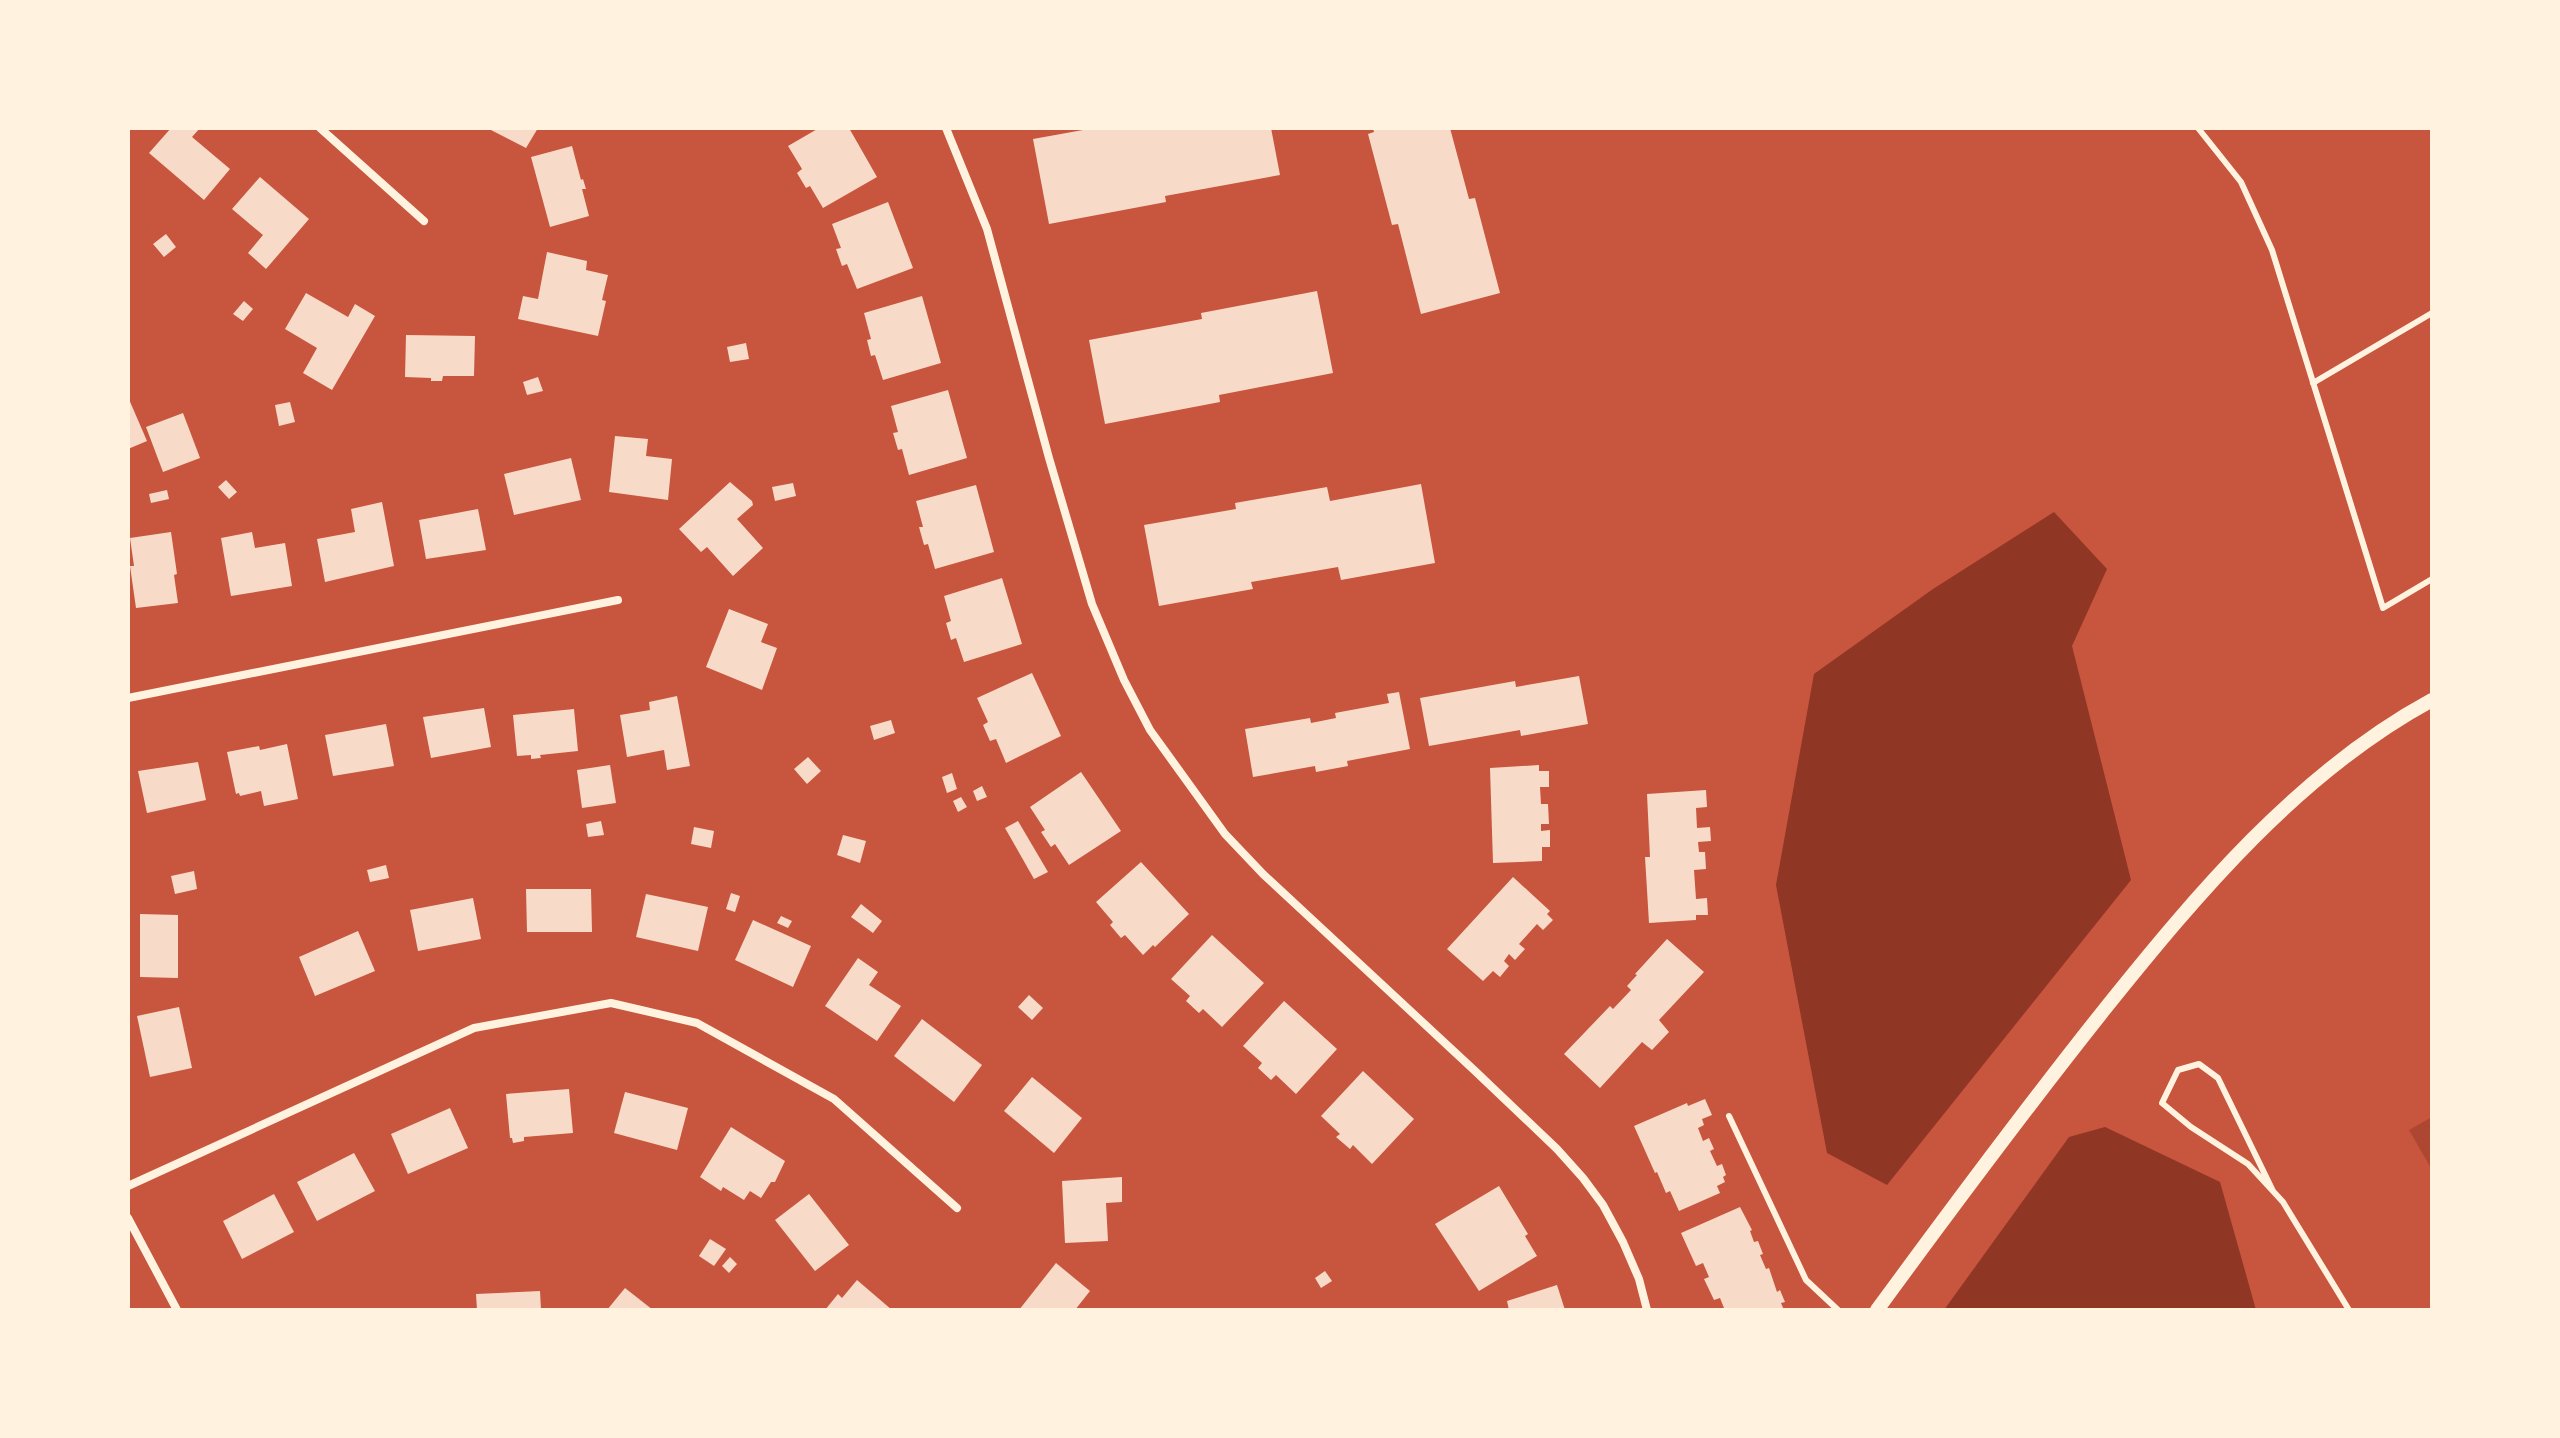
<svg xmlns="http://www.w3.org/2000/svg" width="2560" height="1438" font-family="'Asap Condensed',sans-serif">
<rect width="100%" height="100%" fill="#c8553d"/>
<polygon fill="#ae4732" points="2432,1117 2432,1170 2409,1130"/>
<g fill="#8f3625">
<polygon points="2054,512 2107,569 2072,646 2131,880 1887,1185 1827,1153 1776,885 1814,674 1933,589"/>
<polygon points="2105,1127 2220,1182 2256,1310 1944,1310 2069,1137"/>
</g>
<g fill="#f7dbc8">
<polygon points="171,128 200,128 192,137 230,169 204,200 149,153"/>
<polygon points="487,128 538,128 526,148"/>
<polygon points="819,128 849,128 877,177 823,208 810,186 806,188 797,173 802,169 788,146"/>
<polygon points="1094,128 1271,128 1280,175 1165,196 1166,202 1049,224 1033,139"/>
<polygon points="1373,128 1450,128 1469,199 1475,198 1500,293 1421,314 1398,224 1392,225 1368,134 1374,132"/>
<polygon points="572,146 581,180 583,179 586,189 582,189 589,216 550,227 531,157"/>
<polygon points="260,177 309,219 266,269 248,253 263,235 232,209"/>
<polygon points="888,202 913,268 857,289 847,264 842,266 836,249 841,248 832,224"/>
<polygon points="166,234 176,247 164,257 153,244"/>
<polygon points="547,252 587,261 586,270 608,275 602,300 606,301 598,336 518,319 523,296 538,299"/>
<polygon points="1317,291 1333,373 1219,395 1220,402 1105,424 1089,340 1202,319 1201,313"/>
<polygon points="306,293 348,317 355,304 375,316 332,390 303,373 317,348 285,329"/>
<polygon points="922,296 941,363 883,380 875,355 871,356 867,340 871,339 864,313"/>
<polygon points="244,301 253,309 243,321 233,314"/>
<polygon points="406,335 475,336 474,376 443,376 442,381 431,381 431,378 405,377"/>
<polygon points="746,343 749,359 730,362 727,347"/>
<polygon points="538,377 543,391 527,395 523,382"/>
<polygon points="948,390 967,458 909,475 902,449 898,450 893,433 898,432 891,406"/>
<polygon points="128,397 147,441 128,449"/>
<polygon points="290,402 295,422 279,426 275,405"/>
<polygon points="183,413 200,458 163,472 146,427"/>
<polygon points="615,436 648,439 646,456 672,459 668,500 609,492"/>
<polygon points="571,458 581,500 514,515 504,474"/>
<polygon points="226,480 237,492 229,499 218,487"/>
<polygon points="730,482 752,501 753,505 737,519 763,548 733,576 707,547 701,552 679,529"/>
<polygon points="793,483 796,496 775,501 772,487"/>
<polygon points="1421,484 1435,563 1341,580 1338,567 1251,582 1253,589 1159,606 1144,525 1236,509 1235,503 1327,487 1330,501"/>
<polygon points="976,485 994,552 935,569 928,544 924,545 919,527 923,527 916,501"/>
<polygon points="167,490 169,499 151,503 149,494"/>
<polygon points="382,502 394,566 325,582 317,539 355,532 351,509"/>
<polygon points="478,509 486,550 426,559 419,520"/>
<polygon points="171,532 177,574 174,575 178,603 136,608 130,566 134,566 130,538"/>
<polygon points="252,532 255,548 285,543 292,586 231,596 221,538"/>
<polygon points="1002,578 1022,644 964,662 956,638 951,640 946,623 951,621 944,596"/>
<polygon points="729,609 768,624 761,642 777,648 762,690 706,667"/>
<polygon points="1032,673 1061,736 1006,763 996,739 990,741 983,725 988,722 977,698"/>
<polygon points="1579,676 1588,724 1521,736 1520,730 1429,746 1420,698 1515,681 1516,687"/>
<polygon points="1399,692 1410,749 1347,761 1348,766 1316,772 1315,766 1253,777 1245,729 1310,718 1311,723 1336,718 1335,713 1389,703 1387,694"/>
<polygon points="677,696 690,766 667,770 664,750 627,757 620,715 650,710 649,702"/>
<polygon points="484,708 491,747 431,758 423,717"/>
<polygon points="574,709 578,751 540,755 541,758 531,759 531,755 517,756 513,715"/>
<polygon points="891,720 895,733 874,740 870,726"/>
<polygon points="386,724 394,766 333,776 325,735"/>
<polygon points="287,744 298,799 264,806 261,791 240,796 239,793 236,794 227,752 259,746 260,750"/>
<polygon points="808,757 821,771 807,784 794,769"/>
<polygon points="198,762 206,800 147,813 138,771"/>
<polygon points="610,765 616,803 582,808 577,770"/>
<polygon points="1539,765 1539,771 1549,771 1549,787 1540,787 1541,804 1548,804 1549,824 1541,824 1541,831 1550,830 1550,847 1542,847 1542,861 1493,863 1490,768"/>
<polygon points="1081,772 1121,831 1069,865 1055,844 1051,847 1041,832 1045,830 1030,807"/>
<polygon points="952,773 957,789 947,793 942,777"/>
<polygon points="982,786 987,797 977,801 973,791"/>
<polygon points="1706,790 1707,807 1696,808 1697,828 1710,827 1711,841 1698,842 1699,852 1705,852 1706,869 1694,870 1696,899 1707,898 1708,915 1696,915 1696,920 1649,923 1645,857 1650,857 1647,794"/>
<polygon points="961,797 967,807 958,812 953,801"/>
<polygon points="601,821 604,835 588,837 586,824"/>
<polygon points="1018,821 1048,872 1034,879 1005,828"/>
<polygon points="694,827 714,831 711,848 691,844"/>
<polygon points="843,835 866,841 860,863 837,855"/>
<polygon points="1141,862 1189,914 1155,947 1153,945 1143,955 1125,935 1121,938 1110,925 1113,922 1096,902"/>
<polygon points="386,865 389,878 370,882 367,870"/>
<polygon points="194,871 197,889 175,894 171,876"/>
<polygon points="1513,877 1550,911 1547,914 1553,920 1543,930 1537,924 1519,944 1525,949 1515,960 1509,954 1504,961 1509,966 1500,977 1493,971 1483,981 1447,949"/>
<polygon points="526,889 591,889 592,932 527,932"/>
<polygon points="731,893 740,896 735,912 726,909"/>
<polygon points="646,894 708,907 698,951 636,937"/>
<polygon points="473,898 481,939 418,951 410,910"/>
<polygon points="861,904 882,921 873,933 851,917"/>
<polygon points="140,914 178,915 178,978 140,977"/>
<polygon points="781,916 792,921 788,928 777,923"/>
<polygon points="753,920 811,946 793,987 735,960"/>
<polygon points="358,931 375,971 315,996 299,957"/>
<polygon points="1212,935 1264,983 1222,1027 1203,1009 1199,1013 1186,1001 1190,996 1171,979"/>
<polygon points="1667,939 1704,972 1659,1020 1669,1032 1652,1050 1642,1042 1600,1088 1564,1054 1610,1006 1613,1009 1631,990 1627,986 1637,975 1635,974"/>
<polygon points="858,958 878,972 869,985 901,1006 877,1041 825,1006"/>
<polygon points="1029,995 1043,1008 1032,1020 1018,1007"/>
<polygon points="1284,1001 1337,1049 1296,1094 1276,1075 1271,1080 1258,1068 1262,1063 1243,1046"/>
<polygon points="179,1007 192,1068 150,1077 137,1016"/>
<polygon points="922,1019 982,1065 954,1102 894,1056"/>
<polygon points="1363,1071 1414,1119 1372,1164 1353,1145 1350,1149 1336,1137 1340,1134 1321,1116"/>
<polygon points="1032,1077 1082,1118 1054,1153 1004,1111"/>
<polygon points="569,1089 573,1133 524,1137 524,1141 513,1143 512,1138 510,1138 506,1094"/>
<polygon points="625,1092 688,1108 677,1150 614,1133"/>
<polygon points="1705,1099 1712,1115 1702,1119 1704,1125 1698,1128 1703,1141 1709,1138 1714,1149 1710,1151 1717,1166 1722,1164 1726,1175 1723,1177 1725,1182 1717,1186 1720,1193 1679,1211 1670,1191 1666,1193 1657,1172 1655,1173 1634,1126 1687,1103 1688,1106"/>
<polygon points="450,1108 468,1148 408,1174 391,1134"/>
<polygon points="731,1127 785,1161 775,1182 771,1182 761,1198 750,1191 744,1200 723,1187 721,1191 700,1177"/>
<polygon points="354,1153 375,1191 317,1221 297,1182"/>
<polygon points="1122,1177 1122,1202 1106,1203 1108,1241 1065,1243 1062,1181"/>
<polygon points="1499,1186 1528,1234 1525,1236 1537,1256 1479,1291 1435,1224"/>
<polygon points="274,1194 294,1232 242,1259 223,1221"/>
<polygon points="809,1194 849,1245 815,1271 775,1220"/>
<polygon points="1740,1207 1752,1230 1750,1231 1754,1242 1758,1241 1763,1254 1760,1255 1766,1269 1769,1268 1777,1292 1780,1290 1785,1302 1781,1303 1784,1310 1719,1310 1724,1308 1720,1298 1714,1300 1704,1279 1709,1277 1703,1263 1696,1266 1681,1233"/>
<polygon points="710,1239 726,1249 714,1266 699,1256"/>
<polygon points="730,1257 737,1264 729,1273 722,1266"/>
<polygon points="1056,1263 1090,1291 1075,1310 1019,1310"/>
<polygon points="1325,1271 1332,1281 1321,1288 1315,1278"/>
<polygon points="857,1280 892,1310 825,1310 838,1294 842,1298"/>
<polygon points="1557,1285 1565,1310 1509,1310 1507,1301"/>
<polygon points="625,1288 653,1310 607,1310"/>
<polygon points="540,1291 541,1310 477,1310 476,1294"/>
</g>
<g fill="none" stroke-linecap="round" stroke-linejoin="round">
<g stroke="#fff3e0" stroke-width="6">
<polyline points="2198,128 2241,182 2272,250 2383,608 2432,579"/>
<polyline points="2313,383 2432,313"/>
<polyline points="1729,1116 1806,1280 1838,1310"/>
<polyline points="2273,1191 2218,1078 2199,1064 2178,1070 2162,1103 2191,1127 2248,1164 2283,1202 2349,1310"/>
</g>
<g stroke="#fff3e0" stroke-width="8">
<polyline points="320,128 424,221"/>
<polyline points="946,128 987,229 1049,458 1092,604 1124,680 1150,730 1225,834 1263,874 1474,1070 1557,1149 1583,1178 1603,1205 1623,1242 1639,1279 1647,1310"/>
<polyline points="128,698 618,600"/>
<polyline points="128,1186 474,1028 611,1003 697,1023 834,1099 957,1208"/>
<polyline points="128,1218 177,1310"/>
</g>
<path stroke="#fff3e0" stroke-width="14" d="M1877,1310C1951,1209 2026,1108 2104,1010C2197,894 2299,772 2432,700"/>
</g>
<rect width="2560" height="1438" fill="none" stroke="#fff3e0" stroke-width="260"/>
</svg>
